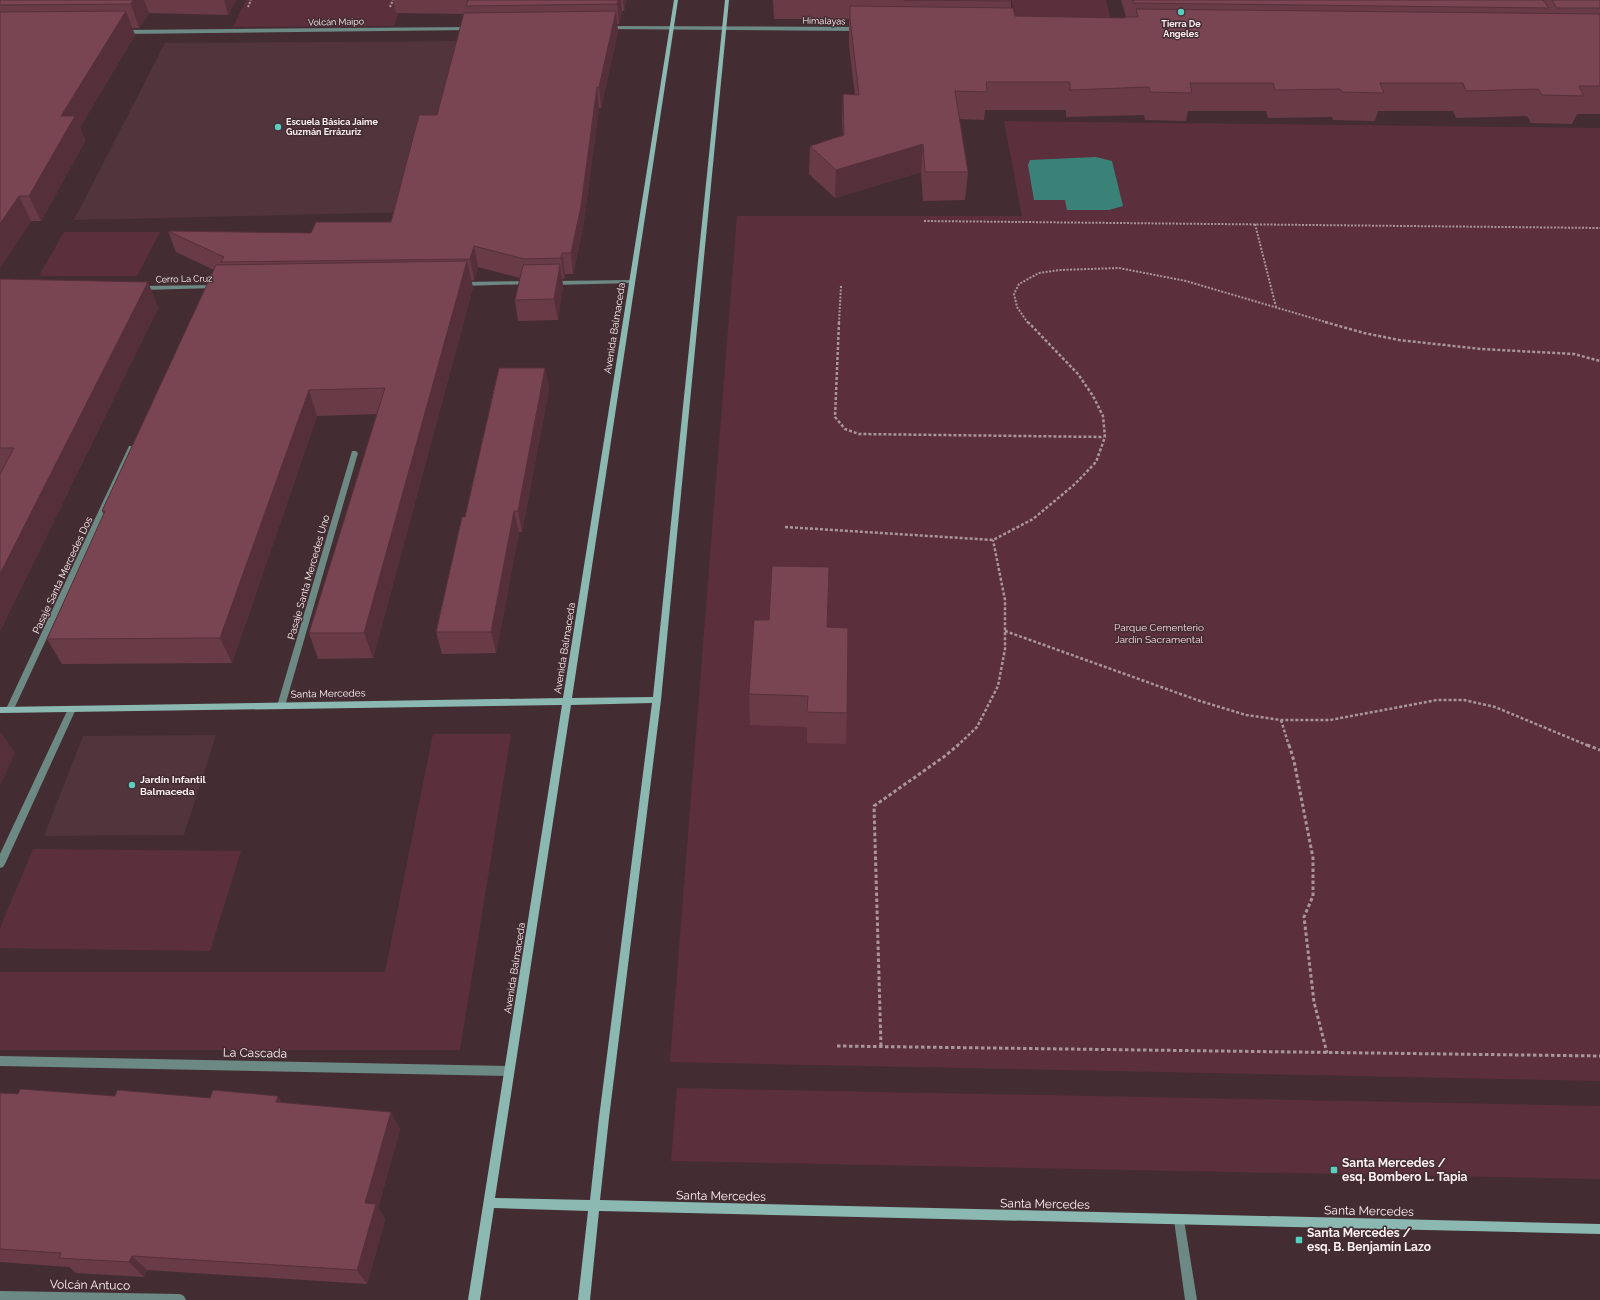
<svg xmlns="http://www.w3.org/2000/svg" width="1600" height="1300" font-family="Raleway,sans-serif">
<rect width="100%" height="100%" fill="#432d33"/>
<g fill="#51343c">
<polygon points="457,41 413,212 74,220 165,43"/>
<polygon points="216,735 184,835 44,836 83,736"/>
</g>
<g fill="#5c2f3c">
<polygon points="246,0 403,0 394,26 233,27"/>
<polygon points="1012,0 1106,0 1112,24 1015,23"/>
<polygon points="1004,121 1600,128 1600,1081 670,1062 737,216 1022,216"/>
<polygon points="64,232 160,232 137,276 39,276"/>
<polygon points="433,734 511,734 460,1050 0,1050 0,972 385,972"/>
<polygon points="33,849 241,851 210,951 0,948 0,928"/>
<polygon points="677,1088 1600,1106 1600,1179 671,1161"/>
</g>
<polygon fill="#3a8278" points="1096,157 1112,161 1123,206 1109,210 1067,210 1065,200 1034,200 1028,165 1030,160"/>
<g fill="none" stroke-linecap="round" stroke-linejoin="round">
<g stroke="#a8969a" stroke-width="2" stroke-dasharray="2 1.5" stroke-linecap="butt">
<polyline points="248,7 251,0"/>
<polyline points="390,7 393,0"/>
<polyline points="924,221 1600,228"/>
<polyline points="1255,224 1276,307"/>
<polyline points="839,323 841,286"/>
<polyline points="1028,323 1017,307 1014,294 1019,284 1039,273 1060,270 1119,268 1186,281 1329,323"/>
</g>
<g stroke="#a8969a" stroke-width="2.5" stroke-dasharray="3 2" stroke-linecap="butt">
<polyline points="839,322 835,417 845,429 859,434 1104,437"/>
<polyline points="1325,322 1364,333 1399,340 1481,349 1574,354 1600,361"/>
<polyline points="785,527 993,540 1033,519 1075,484 1096,462 1105,437 1103,416 1093,396 1078,374 1028,322"/>
<polyline points="1005,631 1200,701 1246,715 1281,720 1330,720 1437,700 1464,700 1495,707 1589,746"/>
<polyline points="1281,720 1289,746"/>
<polyline points="957,746 977,727 998,686 1005,649 1005,600 993,540"/>
</g>
<g stroke="#a8969a" stroke-width="3" stroke-dasharray="3.5 2.5" stroke-linecap="butt">
<polyline points="1289,745 1294,761 1313,858 1313,896 1304,917 1314,1002 1327,1053"/>
<polyline points="1587,745 1600,750"/>
<polyline points="837,1046 1600,1056"/>
<polyline points="881,1046 874,806 945,756 958,745"/>
</g>
<g fill="#6d8984" fill-rule="evenodd">
<polygon points="607,26 859,27 862,29 859,31 605,29 605,27"/>
<polygon points="469,27 472,29 471,30 123,34 120,32 123,30"/>
<polygon points="632,280 634,281 634,283 553,285 550,283 553,281"/>
<polygon points="529,281 532,283 531,284 463,286 460,284 463,282"/>
<polygon points="215,285 217,286 217,288 141,290 138,288 141,286"/>
<polygon points="129,446 131,446 135,448 14,709 13,711 7,711 6,709"/>
<polygon points="352,451 356,451 358,453 285,706 284,708 278,708 277,706"/>
<polygon points="72,706 75,707 76,709 5,864 3,867 0,868 0,854 68,709 69,707"/>
<polygon points="0,1056 509,1066 513,1068 514,1071 513,1074 509,1076 0,1066"/>
<polygon points="1179,1215 1183,1216 1184,1220 1197,1300 1185,1300 1174,1220 1175,1216"/>
<polygon points="0,1291 180,1294 184,1296 186,1300 0,1300"/>
</g>
<path fill="#8bb9b1" fill-rule="evenodd" d="M674,0H678L572,698L653,697L725,0H729L661,700L609,1118L600,1200L1600,1224V1234L599,1211L590,1300H578L588,1211L494,1208L480,1300H468L562,705L0,713V707L563,698ZM652,703L599,1118L590,1200L495,1198L571,705Z"/>
</g>
<g fill="#693b47">
<polygon points="0,0 236,0 228,15 149,13 139,28 132,28 135,35 80,127 85,141 41,221 31,221 0,268"/>
<polygon points="393,0 626,0 624,11 622,11 619,24 617,24 618,31 601,108 599,108 583,227 573,274 565,274 564,279 562,279 563,286 558,320 518,321 515,300 520,278 478,267 474,280 471,281 473,287 373,658 318,659 309,633 377,414 317,416 232,663 62,664 47,639 104,515 102,511 214,270 176,252 168,231 311,233 391,222 437,115 464,14 396,13"/>
<polygon points="773,0 1011,0 1011,8 1015,16 1124,18 1124,17 1126,17 1121,0 1600,0 1600,114 1577,114 1572,124 1531,123 1527,116 1456,118 1453,111 1378,111 1375,121 1333,120 1332,117 1268,118 1266,111 1188,111 1186,121 1145,120 1144,115 1066,117 1066,110 985,110 984,120 959,119 968,172 965,200 923,201 921,172 835,198 809,174 810,146 843,136 842,122 843,94 855,95 849,46 849,19 774,19"/>
<polygon points="0,279 148,282 158,308 0,631"/>
<polygon points="545,368 549,389 522,532 519,532 496,653 442,654 436,632 465,517"/>
<polygon points="827,627 847,713 846,744 807,743 807,727 750,725 749,694"/>
<polygon points="0,1093 18,1094 210,1098 283,1103 400,1129 378,1208 385,1220 367,1284 147,1270 144,1277 76,1273 69,1267 0,1262"/>
</g>
<g fill="#55303a">
<polygon points="133,0 144,0 149,13 139,28 131,4"/>
<polygon points="224,0 236,0 228,15"/>
<polygon points="618,0 621,0 622,11 619,24 617,4"/>
<polygon points="623,0 626,0 624,11"/>
<polygon points="126,11 135,35 80,127 85,141 41,221 29,196 61,116"/>
<polygon points="616,11 618,31 601,108 599,87"/>
<polygon points="597,87 599,108 583,227 573,274 571,253"/>
<polygon points="923,144 921,172 835,198 836,170"/>
<polygon points="19,196 31,221 0,268 0,224"/>
<polygon points="474,246 478,267 474,280 470,259"/>
<polygon points="562,253 565,274 564,279 561,258"/>
<polygon points="467,261 473,287 373,658 364,633"/>
<polygon points="560,264 563,286 558,320 554,299"/>
<polygon points="148,282 158,308 0,631 0,574"/>
<polygon points="545,368 549,389 522,532 518,511"/>
<polygon points="309,390 317,416 232,663 220,638"/>
<polygon points="514,511 519,532 496,653 491,632"/>
<polygon points="1,732 15,753 0,786 0,734"/>
<polygon points="278,1096 289,1113 276,1102"/>
<polygon points="391,1112 400,1129 378,1208 385,1220 367,1284 357,1270 365,1203"/>
<polygon points="132,1256 147,1270 144,1277 129,1262"/>
</g>
<g fill="#7a4553" stroke="#55303a">
<polygon points="0,0 133,0 131,4 0,5"/>
<polygon points="468,0 618,0 617,4 466,6"/>
<polygon points="904,0 1011,0 1011,1"/>
<polygon points="1133,0 1543,0 1549,8 1134,3"/>
<polygon points="1552,0 1600,0 1600,8 1557,8"/>
<polygon points="850,6 1013,8 1015,16 1125,18 1124,17 1138,17 1136,9 1600,14 1600,86 1579,86 1584,96 1542,95 1538,89 1466,91 1463,83 1380,83 1384,93 1342,92 1340,89 1275,90 1273,83 1190,83 1192,93 1150,92 1149,87 1070,90 1070,82 986,82 987,92 955,91 968,172 925,172 923,144 836,170 810,146 844,135 843,94 859,95 850,19"/>
<polygon points="126,11 61,116 75,116 29,196 19,196 0,224 0,12"/>
<polygon points="616,11 599,87 597,87 581,206 571,253 562,253 561,258 524,259 474,246 470,259 221,262 224,257 168,231 311,233 316,222 391,222 419,115 437,115 464,13"/>
<polygon points="467,261 364,633 309,633 385,388 309,390 220,638 47,639 105,511 102,511 216,265"/>
<polygon points="560,264 554,299 515,300 523,265"/>
<polygon points="0,279 148,282 0,574 0,474 14,448 0,448"/>
<polygon points="499,368 545,368 518,511 514,511 491,632 436,632 462,517 465,517"/>
<polygon points="772,566 829,567 827,627 848,628 847,713 807,712 808,696 749,694 754,620 769,620"/>
<polygon points="20,1089 115,1096 117,1090 210,1098 213,1090 278,1096 276,1102 391,1112 365,1203 376,1204 357,1270 132,1256 129,1262 59,1258 61,1253 0,1249 0,1093 18,1094"/>
</g>
<g fill="#59cebe" stroke="#432d33" stroke-width="1.5">
<circle cx="1181" cy="12" r="4"/>
<circle cx="278" cy="127" r="4"/>
<circle cx="132" cy="785" r="4"/>
<rect x="1330" y="1166" width="8" height="8" rx="2"/>
<rect x="1295" y="1236" width="8" height="8" rx="2"/>
</g>
<g text-anchor="middle" stroke-width="3" stroke-linejoin="round" paint-order="stroke">
<g font-size="9" fill="#fff0f3" stroke="#432d33">
<text transform="translate(824 21) rotate(1)" y="3">Himalayas</text>
<text transform="translate(336 22) rotate(-1)" y="3">Volcán Maipo</text>
<text transform="translate(184 279) rotate(-1)" y="3">Cerro La Cruz</text>
</g>
<g font-size="9" font-weight="bold" fill="#fff0f3" stroke="#432d33">
<text x="1181" y="27">Tierra De<tspan x="1181" dy="10">Angeles</tspan></text>
<text x="286" y="125" text-anchor="start">Escuela Básica Jaime<tspan x="286" dy="10">Guzmán Errázuriz</tspan></text>
</g>
<g font-size="10" fill="#fff0f3" stroke="#432d33">
<text transform="translate(614 328) rotate(-81)" y="4">Avenida Balmaceda</text>
<text transform="translate(62 575) rotate(-65)" y="4">Pasaje Santa Mercedes Dos</text>
<text transform="translate(308 577) rotate(-74)" y="4">Pasaje Santa Mercedes Uno</text>
<text transform="translate(564 648) rotate(-81)" y="4">Avenida Balmaceda</text>
<text transform="translate(328 693) rotate(-1)" y="4">Santa Mercedes</text>
<text transform="translate(514 968) rotate(-81)" y="4">Avenida Balmaceda</text>
</g>
<g font-size="10" fill="#fdd9e1" stroke="#432d33">
<text x="1159" y="631">Parque Cementerio<tspan x="1159" dy="12">Jardín Sacramental</tspan></text>
</g>
<g font-size="10" font-weight="bold" fill="#fff0f3" stroke="#432d33" text-anchor="start">
<text x="140" y="783">Jardín Infantil<tspan x="140" dy="12">Balmaceda</tspan></text>
</g>
<g font-size="12" fill="#fff0f3" stroke="#432d33">
<text transform="translate(255 1053) rotate(1)" y="4">La Cascada</text>
<text transform="translate(721 1196) rotate(1)" y="4">Santa Mercedes</text>
<text transform="translate(1045 1204) rotate(1)" y="4">Santa Mercedes</text>
<text transform="translate(1369 1211) rotate(1)" y="4">Santa Mercedes</text>
<text transform="translate(90 1285) rotate(1)" y="4">Volcán Antuco</text>
</g>
<g font-size="12" font-weight="bold" fill="#fff0f3" stroke="#432d33" text-anchor="start">
<text x="1342" y="1167">Santa Mercedes /<tspan x="1342" dy="14">esq. Bombero L. Tapia</tspan></text>
<text x="1307" y="1237">Santa Mercedes /<tspan x="1307" dy="14">esq. B. Benjamín Lazo</tspan></text>
</g>
</g>
</svg>
